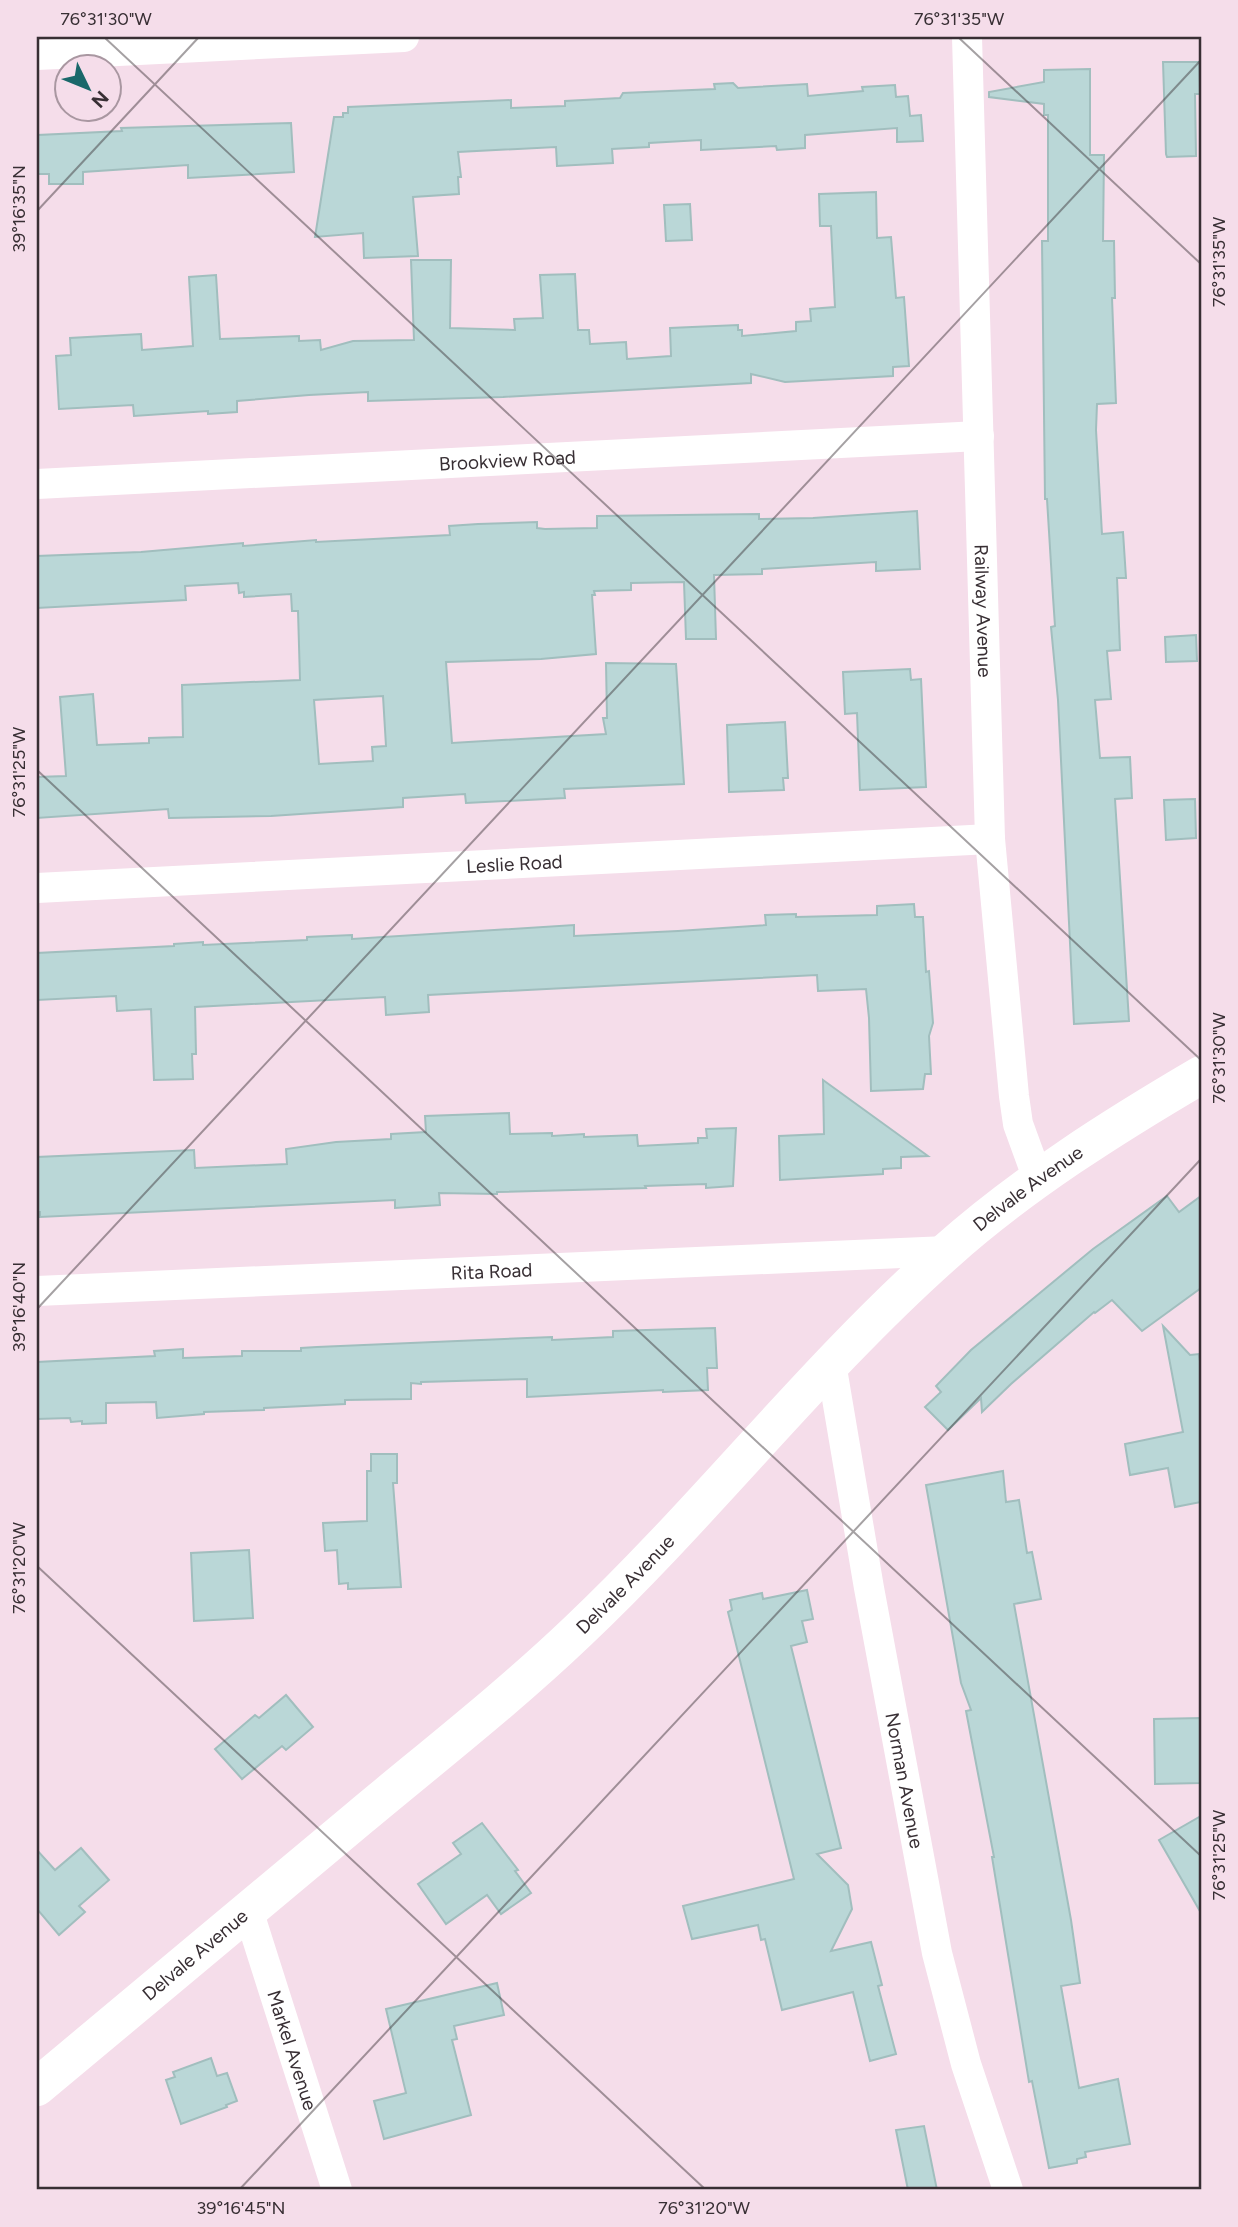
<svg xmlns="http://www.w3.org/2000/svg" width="1238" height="2227" font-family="Figtree,sans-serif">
<rect width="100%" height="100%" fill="#f5ddea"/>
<g fill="#bad7d7" stroke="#a1bebe" stroke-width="2" fill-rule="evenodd">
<polygon points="1163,62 1199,62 1200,94 1195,94 1196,156 1167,157 1166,154"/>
<polygon points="1090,69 1090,155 1104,155 1103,241 1114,241 1115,298 1112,298 1116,403 1097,404 1096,430 1102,534 1123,532 1126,578 1117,578 1120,650 1107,651 1111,699 1095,700 1100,758 1130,757 1132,798 1115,799 1129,1021 1074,1024 1058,700 1051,627 1055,626 1053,597 1047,499 1045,499 1042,241 1048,241 1048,115 1044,115 1044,104 989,97 989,92 1044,82 1044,70"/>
<polygon points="733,83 738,88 807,84 808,96 863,91 862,87 895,85 896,97 908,96 910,116 921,115 923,141 897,142 897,128 805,135 805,148 777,150 776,146 701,150 701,140 649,143 649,147 612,149 613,163 557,166 556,147 458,152 461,177 458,177 459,194 413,197 418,256 364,258 363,233 315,237 334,117 343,117 343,113 348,113 348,107 511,100 511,108 565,106 565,101 620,98 623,93 715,89 714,84"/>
<polygon points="291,123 294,172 188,178 188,165 83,172 83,184 49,184 49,174 38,174 38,135 122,131 121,128"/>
<polygon points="876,192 877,238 891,237 896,298 904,297 909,366 893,367 893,376 785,382 751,374 751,383 503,397 368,401 368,392 309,395 237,401 237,412 208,414 208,411 134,416 133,405 59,409 56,356 71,355 70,338 141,334 142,350 193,346 189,277 216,275 220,339 299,336 299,341 320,340 321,350 353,341 414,340 411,260 451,260 450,328 515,330 514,319 543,318 540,275 575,274 578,330 589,330 590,344 626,342 627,359 671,356 670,328 738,325 738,330 742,330 742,336 796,331 796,322 811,321 810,309 835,307 831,226 820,226 819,194"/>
<polygon points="690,204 692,240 666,241 664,205"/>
<path d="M917,511L920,569L876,571V562L762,569V574L714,575L716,639H686L684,582L631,583V590L594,591L595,595H592L596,654L541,659L446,662L452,743L606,734L603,718H607L606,663L676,664L684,784L564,789L565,798L466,803L465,794L403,798V807L271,816L169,818L168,809L37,818V777L66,776L60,697L93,694L97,745L149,743V738L183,737L182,685L300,680L298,611H292L291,594L244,597V592L239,593L238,583L185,586L186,600L37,608V556L141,552L243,543V546L316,540V542L450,535L449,526L478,524L537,522V528L545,529L597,528V516L759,514V519L813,518ZM383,696L386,746L372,747L373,761L319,764L314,700Z"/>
<polygon points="1196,635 1197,661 1166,662 1165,637"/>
<polygon points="910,669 911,680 921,679 926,787 860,790 857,713 845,714 843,672"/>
<polygon points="785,722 788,778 783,778 784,790 729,792 727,725"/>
<polygon points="1195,799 1196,838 1166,840 1164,800"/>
<polygon points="914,904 915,917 923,917 926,972 929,971 933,1023 929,1036 931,1074 925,1074 923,1089 871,1091 869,1018 866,989 818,991 817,975 428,995 429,1012 386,1015 385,997 195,1007 196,1054 192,1054 193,1079 154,1080 151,1009 117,1011 116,996 37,1000 37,953 174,946 174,944 203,942 203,945 307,940 307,937 352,935 352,939 574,925 574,936 678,931 766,925 765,915 796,914 796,917 877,915 877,906"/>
<polygon points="823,1080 928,1156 901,1157 901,1168 883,1169 883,1174 780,1180 779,1136 824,1134"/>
<polygon points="509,1113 510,1134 552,1133 552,1136 584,1134 584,1137 637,1135 638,1146 698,1143 698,1138 707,1138 706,1129 736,1128 733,1186 706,1188 706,1184 645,1186 646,1188 497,1192 497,1194 439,1193 440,1205 395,1208 395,1200 40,1217 40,1212 37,1212 37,1157 194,1150 195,1168 287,1164 286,1149 336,1142 391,1139 391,1134 426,1132 425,1116"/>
<polygon points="1167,1196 1179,1212 1201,1196 1201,1288 1142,1331 1112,1300 1095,1313 1094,1312 1011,1384 982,1412 981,1398 948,1430 925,1407 941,1392 936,1386 971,1350 1093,1249"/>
<polygon points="1163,1326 1190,1355 1199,1354 1201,1368 1201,1502 1175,1507 1168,1468 1130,1475 1125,1444 1183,1432"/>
<polygon points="715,1328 717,1368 707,1368 708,1390 663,1392 663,1390 527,1397 527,1379 421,1382 421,1384 411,1383 411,1399 345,1400 345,1404 264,1408 264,1410 204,1412 204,1414 157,1418 156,1402 106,1403 106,1423 82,1424 82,1421 71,1422 70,1418 37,1419 37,1362 155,1356 154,1351 183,1349 183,1358 242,1356 242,1351 301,1351 301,1348 317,1347 552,1337 552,1340 613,1337 613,1331"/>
<polygon points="371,1454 397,1454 397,1483 393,1483 401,1587 348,1589 348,1583 339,1584 337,1550 325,1551 323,1523 367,1521 367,1471 371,1471"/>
<polygon points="1003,1471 1006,1502 1019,1500 1027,1553 1032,1552 1041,1599 1014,1604 1071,1920 1080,1983 1061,1986 1079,2088 1118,2079 1130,2144 1085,2152 1086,2157 1077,2159 1077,2163 1049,2168 1032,2081 1029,2082 992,1857 994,1857 966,1711 971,1710 961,1683 926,1485"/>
<polygon points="249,1550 253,1618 194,1621 191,1553"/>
<polygon points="807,1590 813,1619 802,1621 807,1642 791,1646 841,1848 817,1854 848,1885 852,1909 831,1951 871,1942 882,1985 878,1986 896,2054 870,2061 853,1992 782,2010 765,1939 761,1940 758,1925 692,1939 683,1906 794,1879 728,1612 732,1610 730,1600 762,1593 763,1599"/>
<polygon points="286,1695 313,1727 286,1750 282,1746 242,1779 215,1749 255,1715 259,1718"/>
<polygon points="1201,1718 1201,1783 1155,1784 1154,1719"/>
<polygon points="1201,1816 1201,1913 1159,1840"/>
<polygon points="482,1823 518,1870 515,1871 531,1893 501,1914 487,1895 446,1924 418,1884 461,1854 453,1843"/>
<polygon points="81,1848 109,1880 79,1906 85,1912 59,1935 37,1909 37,1850 55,1870"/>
<polygon points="497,1983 504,2015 454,2026 457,2039 452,2040 471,2115 384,2139 374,2101 406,2093 386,2009"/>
<polygon points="211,2058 217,2076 227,2073 237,2101 226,2105 227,2107 181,2124 166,2080 175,2077 173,2072"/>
<polygon points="924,2126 937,2190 908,2190 896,2130"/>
</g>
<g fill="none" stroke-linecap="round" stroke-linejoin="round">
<g stroke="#fff" stroke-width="30">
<path id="s1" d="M967,37L990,839L1014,1096L1018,1124L1038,1179"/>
<polyline points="37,55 404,37"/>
<path id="s2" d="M37,484L979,436"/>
<path id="s3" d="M37,888L990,839"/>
<path id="s4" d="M37,1291L947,1251"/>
<path id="s5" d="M831,1363L869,1588L937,1953L966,2064L1008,2190"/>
<path id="s6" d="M248,1910L337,2190"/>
</g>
<path stroke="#fff" stroke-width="38" id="s7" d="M37,2087C144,1997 251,1907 359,1818C432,1757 509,1697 578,1631C706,1510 814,1369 946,1252C1022,1184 1114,1126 1201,1075"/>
</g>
<path fill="none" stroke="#382f34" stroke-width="2" stroke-opacity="0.45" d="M104,37L1201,1060M958,37L1201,264M37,211L199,37M37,770L1201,1856M37,1309L1201,60M37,1566L706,2190M239,2190L1201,1159"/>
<g text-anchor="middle" stroke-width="5" stroke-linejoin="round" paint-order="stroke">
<g font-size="19" fill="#382f34" stroke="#f5ddea">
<text dy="7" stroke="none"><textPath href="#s2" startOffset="471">Brookview Road</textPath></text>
<text dy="7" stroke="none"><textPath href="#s1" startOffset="574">Railway Avenue</textPath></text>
<text dy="7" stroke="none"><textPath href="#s3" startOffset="478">Leslie Road</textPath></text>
<text dy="7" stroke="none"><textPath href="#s7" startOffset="1340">Delvale Avenue</textPath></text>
<text dy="7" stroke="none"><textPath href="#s4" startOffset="455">Rita Road</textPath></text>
<text dy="7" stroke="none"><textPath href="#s7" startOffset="774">Delvale Avenue</textPath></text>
<text dy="7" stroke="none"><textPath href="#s5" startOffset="424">Norman Avenue</textPath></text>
<text dy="7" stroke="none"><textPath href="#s7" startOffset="206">Delvale Avenue</textPath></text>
<text dy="7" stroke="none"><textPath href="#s6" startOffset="147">Markel Avenue</textPath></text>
</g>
</g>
<rect width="1238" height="2227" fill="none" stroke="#f5ddea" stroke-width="77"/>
<g transform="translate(88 88) rotate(133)"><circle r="33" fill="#f5ddea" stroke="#a997a1" stroke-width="2"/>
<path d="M0-5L12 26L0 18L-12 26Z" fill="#1a686a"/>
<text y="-10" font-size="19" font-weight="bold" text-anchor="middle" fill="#382f34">N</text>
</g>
<rect x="38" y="38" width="1162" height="2150" fill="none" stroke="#382f34" stroke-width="2.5"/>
<g font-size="18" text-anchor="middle" fill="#382f34">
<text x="106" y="25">76°31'30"W</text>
<text x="959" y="25">76°31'35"W</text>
<text transform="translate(19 209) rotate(-90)" y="6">39°16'35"N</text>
<text transform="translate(1219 262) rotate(-90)" y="6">76°31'35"W</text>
<text transform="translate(19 772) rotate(-90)" y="6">76°31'25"W</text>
<text transform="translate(1219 1058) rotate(-90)" y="6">76°31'30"W</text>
<text transform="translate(19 1307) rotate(-90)" y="6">39°16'40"N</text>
<text transform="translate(19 1568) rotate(-90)" y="6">76°31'20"W</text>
<text transform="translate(1219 1855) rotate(-90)" y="6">76°31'25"W</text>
<text x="241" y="2214">39°16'45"N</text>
<text x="704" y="2214">76°31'20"W</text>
</g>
</svg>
